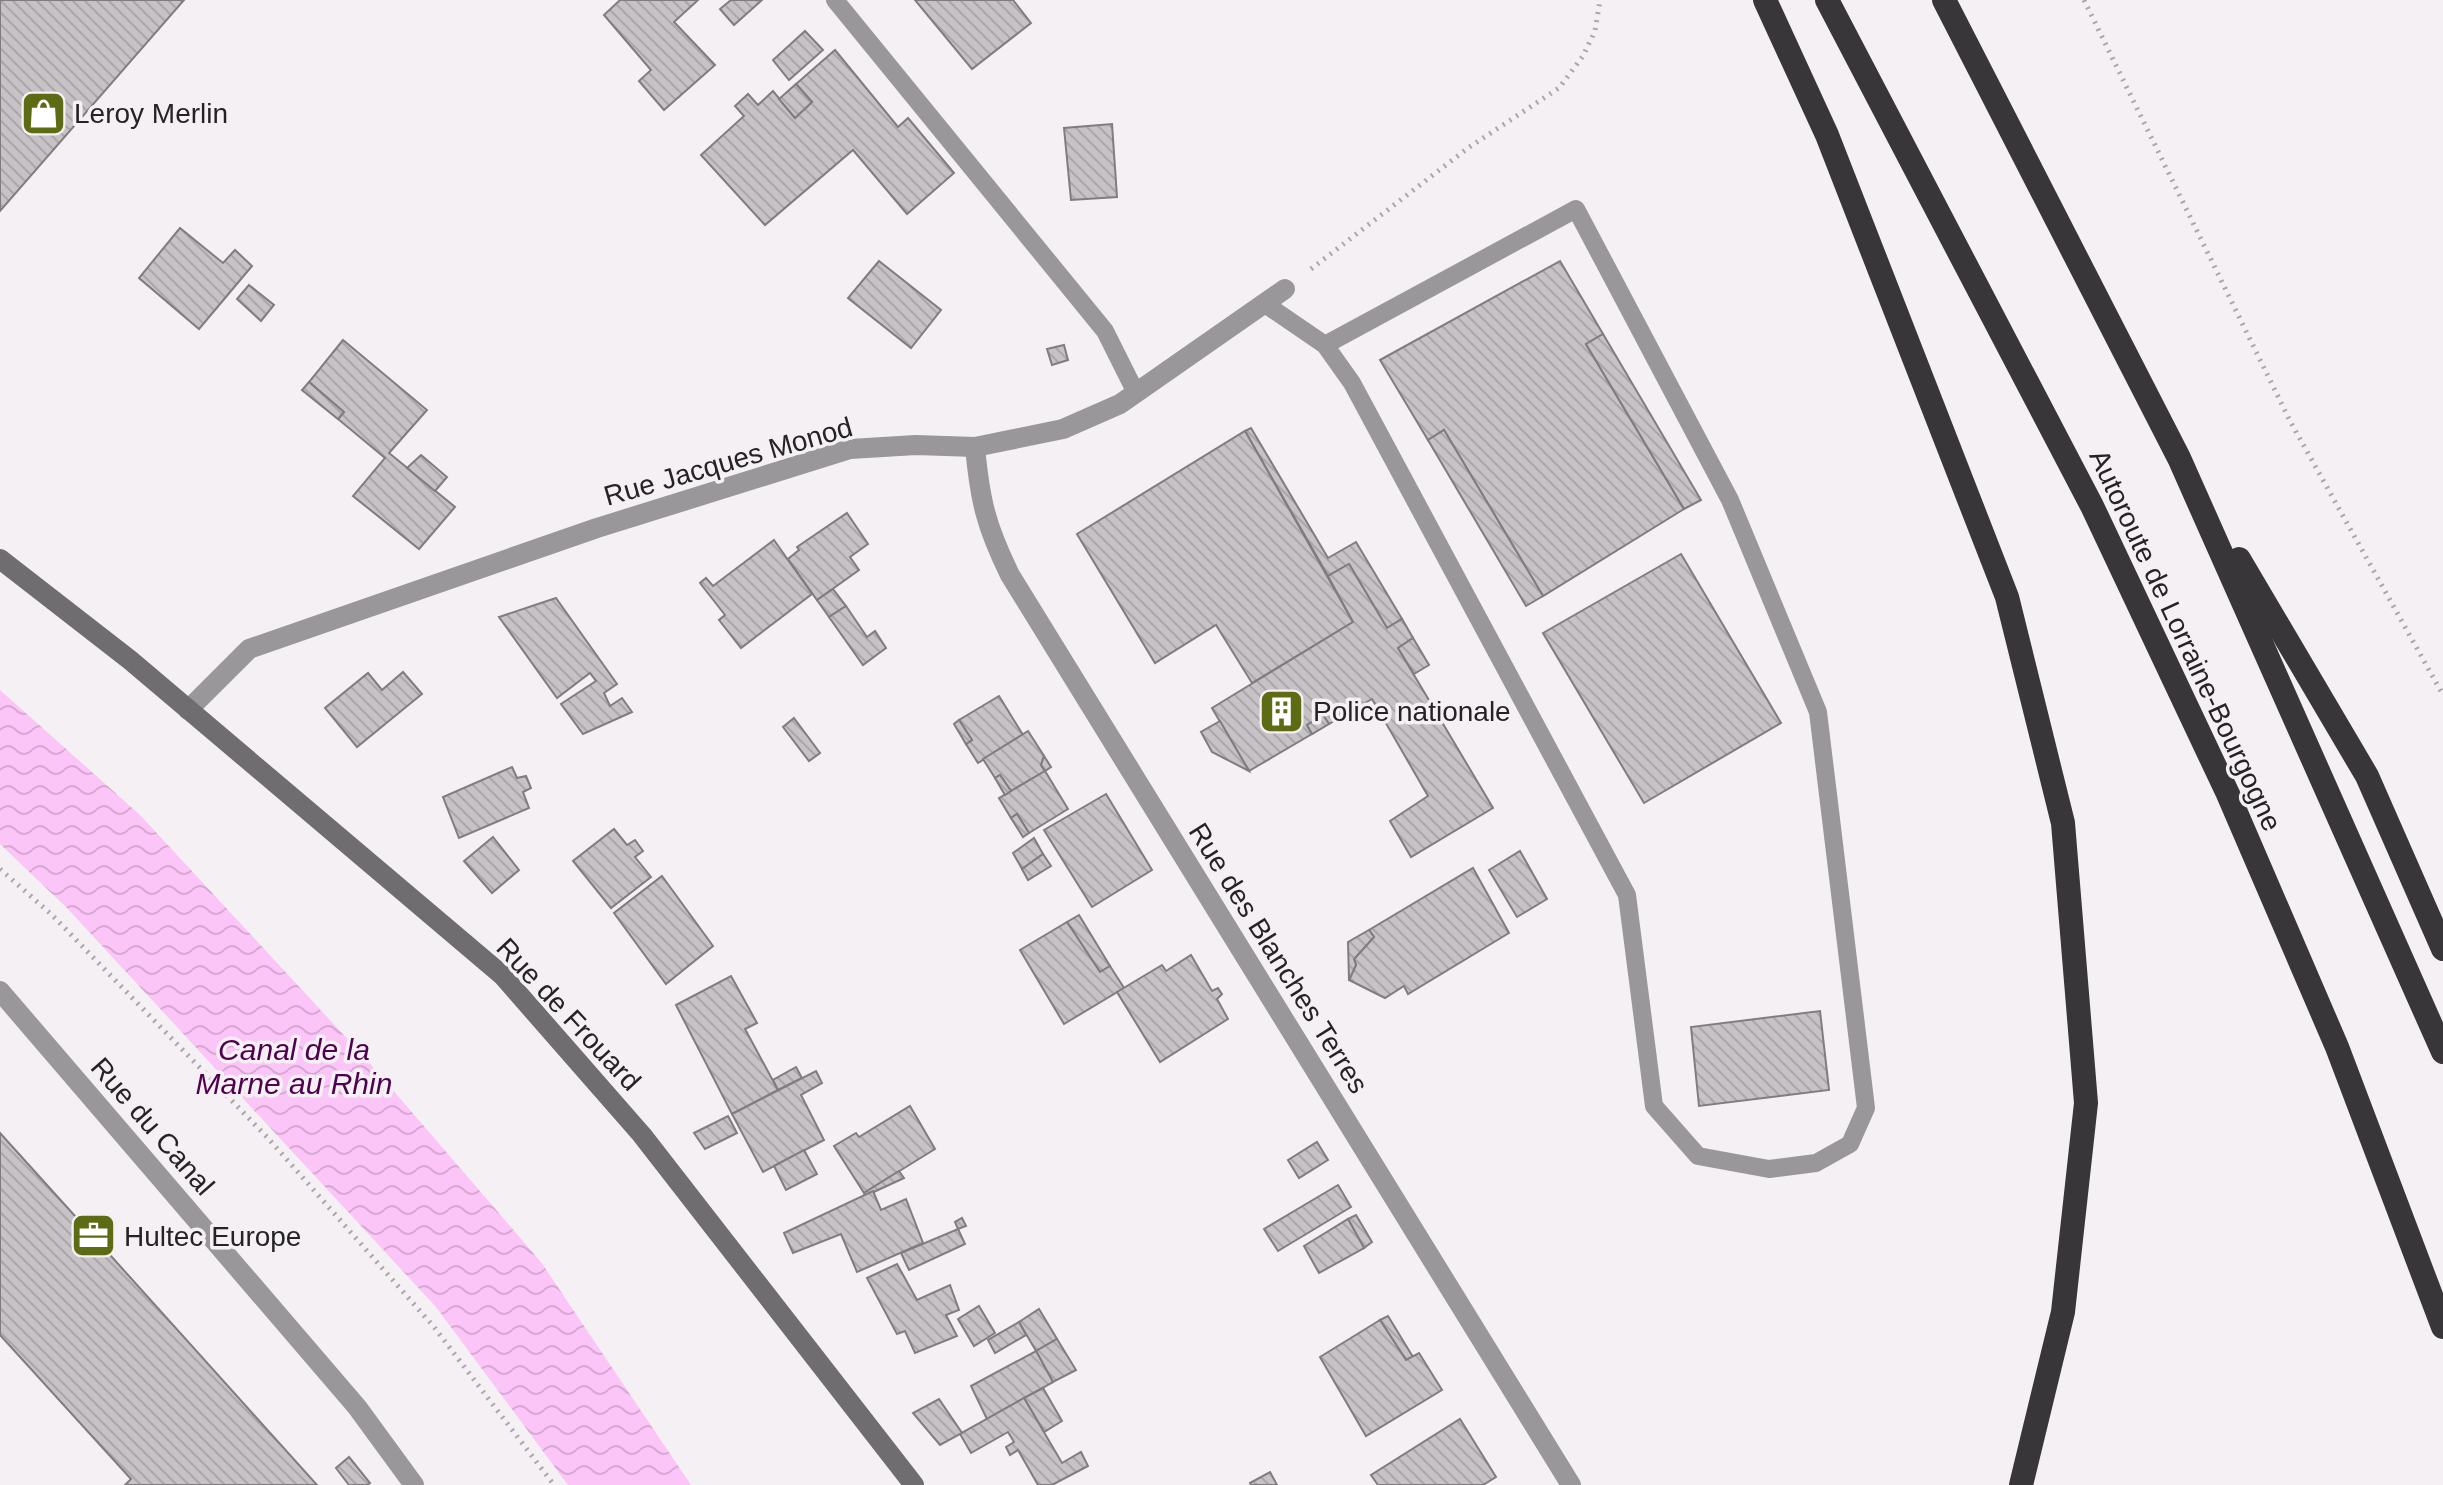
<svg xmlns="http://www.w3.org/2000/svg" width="2443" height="1485" font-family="Arial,sans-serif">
<defs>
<pattern id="water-waves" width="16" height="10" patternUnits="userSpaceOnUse" patternTransform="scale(2)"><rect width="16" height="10" fill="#fbc5f7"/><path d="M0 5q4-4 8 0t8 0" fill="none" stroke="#d7a9d4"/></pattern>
<pattern id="building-back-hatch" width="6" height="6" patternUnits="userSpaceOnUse" patternTransform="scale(2)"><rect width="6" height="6" fill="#c6c2c5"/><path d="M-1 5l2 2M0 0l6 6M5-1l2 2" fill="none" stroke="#aaa6a9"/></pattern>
</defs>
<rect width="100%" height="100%" fill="#f4f0f4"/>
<polygon fill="url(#water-waves)" points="0,690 140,815 366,1059 541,1262 691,1485 568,1485 436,1307 66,907 0,844"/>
<g fill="url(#building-back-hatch)" stroke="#807d80" stroke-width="2">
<polygon points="0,0 184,0 0,211"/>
<polygon points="620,0 698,0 674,22 715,65 664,110 639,81 651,70 604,15"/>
<polygon points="731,0 762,0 734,25 720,9"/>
<polygon points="915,0 1013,0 1031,23 972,69"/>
<polygon points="805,31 823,50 789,80 773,60"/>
<polygon points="835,50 898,127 908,118 954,173 907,214 853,150 765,225 701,155 744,116 735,106 748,94 758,105 773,91 795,118 812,102 796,84"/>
<polygon points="796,84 812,102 795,118 779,99"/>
<polygon points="1112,124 1117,197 1071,200 1064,128"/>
<polygon points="180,228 223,263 235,250 252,266 199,329 139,278"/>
<polygon points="879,261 941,310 911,348 848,298"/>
<polygon points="1560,261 1603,334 1586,344 1684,509 1543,596 1444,430 1428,440 1380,360"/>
<polygon points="249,285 274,305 261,321 237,299"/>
<polygon points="1603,334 1701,500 1684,509 1586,344"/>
<polygon points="343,340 427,410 389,453 455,507 419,549 353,496 385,458 338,419 344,412 309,382"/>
<polygon points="1064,345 1068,360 1052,365 1047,349"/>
<polygon points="309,382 344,412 338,419 302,390"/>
<polygon points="1251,428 1328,558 1356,542 1402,619 1387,628 1349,564 1328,576 1245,431"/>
<polygon points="1444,430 1543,596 1526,606 1428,440"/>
<polygon points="1245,431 1353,622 1252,683 1216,625 1155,663 1077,534"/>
<polygon points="421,455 447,477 435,491 407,468"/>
<polygon points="847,513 868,544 850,557 859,570 817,600 788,559 799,550 797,547"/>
<polygon points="774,540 812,594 741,648 719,620 725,615 700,583 706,578 713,586"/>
<polygon points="1681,554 1781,723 1644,803 1543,633"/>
<polygon points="1349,564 1387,628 1402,619 1413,638 1398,648 1493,808 1411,857 1390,821 1428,796 1372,699 1329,724 1323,715 1307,725 1312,734 1249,771 1212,708 1353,622 1328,576"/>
<polygon points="833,589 846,606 829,617 817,600"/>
<polygon points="556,598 617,684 604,693 610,706 622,698 632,712 583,734 561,704 596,681 590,673 557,698 499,617"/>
<polygon points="846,606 867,637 875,631 886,648 863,665 829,617"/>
<polygon points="1413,638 1429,665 1414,674 1398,648"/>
<polygon points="403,672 422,694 357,747 325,708 368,673 382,690"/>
<polygon points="999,696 1023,735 978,763 966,744 972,740 959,720"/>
<polygon points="1323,715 1329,724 1312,734 1307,725"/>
<polygon points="794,718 820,753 809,761 783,727"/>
<polygon points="959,720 972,740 966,744 954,724"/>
<polygon points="1220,721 1249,771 1212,752 1201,732"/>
<polygon points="1028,731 1044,756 1041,765 1045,771 1011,791 1000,775 995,778 983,759"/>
<polygon points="1044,756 1051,767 1045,771 1041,765"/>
<polygon points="512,767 517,778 526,776 531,788 523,792 529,808 459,838 443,797"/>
<polygon points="1045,771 1068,809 1029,833 1017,814 1011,818 999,798"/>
<polygon points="1000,775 1011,791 1005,795 995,778"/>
<polygon points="1106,794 1152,870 1092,907 1044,830"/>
<polygon points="1017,814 1029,833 1023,837 1011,818"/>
<polygon points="614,829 627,845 635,840 643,851 635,857 651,877 611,908 573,861"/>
<polygon points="493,837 519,870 492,893 464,861"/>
<polygon points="1034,838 1043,854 1022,869 1013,853"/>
<polygon points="1520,851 1547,899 1517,917 1489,870"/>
<polygon points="1043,854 1051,866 1028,880 1022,869"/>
<polygon points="1473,868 1509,933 1408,994 1404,986 1385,998 1349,980 1356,965 1354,959 1374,937 1369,930"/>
<polygon points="662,876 713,946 666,984 614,913"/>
<polygon points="1079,915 1110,966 1100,972 1067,922"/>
<polygon points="1067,922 1100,972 1110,966 1124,988 1064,1024 1020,950"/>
<polygon points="1369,930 1374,937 1354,959 1356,965 1349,980 1348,942"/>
<polygon points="1191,955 1212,991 1218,988 1222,994 1217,999 1228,1019 1160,1062 1117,992 1162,965 1166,971"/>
<polygon points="731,976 757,1023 745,1029 778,1090 732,1114 676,1005"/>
<polygon points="1820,1011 1829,1090 1699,1106 1691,1027"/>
<polygon points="796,1067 802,1078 778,1090 773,1080"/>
<polygon points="816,1071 822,1083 801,1095 824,1140 763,1172 732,1114"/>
<polygon points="910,1106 935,1149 864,1193 834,1146 856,1133 859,1137"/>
<polygon points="728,1116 737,1133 705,1149 694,1133"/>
<polygon points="0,1133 93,1236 317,1485 125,1485 131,1479 0,1335"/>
<polygon points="1317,1142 1328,1160 1299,1178 1288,1160"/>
<polygon points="804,1150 817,1174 786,1190 774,1166"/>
<polygon points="899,1171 904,1178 865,1196 864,1193"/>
<polygon points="1338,1185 1351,1207 1278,1251 1264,1229"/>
<polygon points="873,1191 881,1210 906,1199 923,1243 857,1272 841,1234 793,1253 784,1233"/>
<polygon points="1356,1215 1372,1242 1364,1248 1348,1219"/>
<polygon points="962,1218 966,1226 958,1229 955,1222"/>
<polygon points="1348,1219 1364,1248 1319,1273 1304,1246"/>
<polygon points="958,1229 965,1244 909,1270 901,1253"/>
<polygon points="897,1264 917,1300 950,1285 959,1310 946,1315 957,1336 915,1353 905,1331 897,1334 867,1278"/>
<polygon points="979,1306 995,1333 974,1346 958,1319"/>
<polygon points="1039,1309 1057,1339 1036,1351 1019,1322"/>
<polygon points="1388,1316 1413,1357 1406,1360 1380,1320"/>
<polygon points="1380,1320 1406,1360 1419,1353 1442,1390 1366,1436 1320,1357"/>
<polygon points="1019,1322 1026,1335 995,1353 988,1340"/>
<polygon points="1057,1339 1076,1370 1053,1382 1036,1351"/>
<polygon points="1036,1351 1053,1382 987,1419 971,1386"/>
<polygon points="1043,1388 1062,1421 1044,1432 1024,1398"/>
<polygon points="1024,1398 1062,1463 1081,1452 1088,1466 1052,1485 1038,1485 1018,1450 1010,1455 1006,1447 1014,1442 1008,1432 971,1453 960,1434"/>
<polygon points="939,1399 962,1433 940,1445 913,1413"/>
<polygon points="1460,1419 1496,1477 1483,1485 1378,1485 1371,1475"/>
<polygon points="349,1457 370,1483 367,1485 349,1485 336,1468"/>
<polygon points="1270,1472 1277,1485 1251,1485 1250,1483"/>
</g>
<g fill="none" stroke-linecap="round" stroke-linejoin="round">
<g stroke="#aaa7aa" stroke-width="5" stroke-dasharray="2 6" stroke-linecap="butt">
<polyline points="2084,0 2290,421 2443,695"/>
<polyline points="1311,269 1468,148 1559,88 1583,56 1595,31 1600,0"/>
<polyline points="0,869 51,914 267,1137 434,1327 554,1485"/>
</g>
<g stroke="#999799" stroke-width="18">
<polyline points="835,0 1105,331 1136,393"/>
<polyline points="1265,304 1325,345 1352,383 1627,895 1654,1106 1698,1156 1769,1169 1816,1163 1850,1144 1866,1108 1818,712 1730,500 1576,209 1325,345"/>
</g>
<g stroke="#999799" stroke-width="20">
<path d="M975,447C980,501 986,526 1010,575L1571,1485"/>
<polyline points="188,710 249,649 597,528 850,449 916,445 975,447 1063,429 1120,404 1285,289"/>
<polyline points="0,991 357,1407 414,1485"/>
</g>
<polyline stroke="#6f6d6f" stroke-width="20" points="0,559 130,660 502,975 642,1135 914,1485"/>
<g stroke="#393639" stroke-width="24">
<polyline points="1765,0 1827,135 2007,597 2063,823 2086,1103 2063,1312 2021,1485"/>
<polyline points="1827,0 2092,506 2228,794 2337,1047 2443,1327"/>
<polyline points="1944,0 2179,458 2443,1052"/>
<polyline points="2239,559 2367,776 2443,949"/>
</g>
</g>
<defs>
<symbol id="shop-square" viewBox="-11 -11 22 22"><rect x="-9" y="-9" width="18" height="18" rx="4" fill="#5d6b15" stroke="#f4f0f4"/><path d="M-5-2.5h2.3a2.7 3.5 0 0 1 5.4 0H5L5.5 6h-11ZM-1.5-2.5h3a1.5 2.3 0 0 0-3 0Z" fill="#fff"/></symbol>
<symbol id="building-square" viewBox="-11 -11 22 22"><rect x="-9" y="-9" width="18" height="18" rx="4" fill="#5d6b15" stroke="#f4f0f4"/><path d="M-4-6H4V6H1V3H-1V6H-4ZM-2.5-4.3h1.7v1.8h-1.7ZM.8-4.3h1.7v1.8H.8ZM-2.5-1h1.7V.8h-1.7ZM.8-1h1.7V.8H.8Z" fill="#fff"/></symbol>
<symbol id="office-square" viewBox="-11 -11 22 22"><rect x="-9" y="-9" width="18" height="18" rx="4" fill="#5d6b15" stroke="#f4f0f4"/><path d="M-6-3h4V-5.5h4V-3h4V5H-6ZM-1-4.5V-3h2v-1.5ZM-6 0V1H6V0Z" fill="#fff"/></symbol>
</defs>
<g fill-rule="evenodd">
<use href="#shop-square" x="18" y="88" width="51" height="51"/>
<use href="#building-square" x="1256" y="686" width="51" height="51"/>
<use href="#office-square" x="68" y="1210" width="51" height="51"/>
</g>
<g text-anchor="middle" stroke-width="7" stroke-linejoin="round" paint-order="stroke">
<g font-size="28" fill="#252324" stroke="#f4f0f4" text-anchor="start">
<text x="74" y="123">Leroy Merlin</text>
<text x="1313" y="721">Police nationale</text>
<text x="124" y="1246">Hultec Europe</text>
</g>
<g font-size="28" fill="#252324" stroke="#f4f0f4">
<text transform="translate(728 461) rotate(-16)" y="10">Rue Jacques Monod</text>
<text transform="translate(2186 640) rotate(65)" y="10">Autoroute de Lorraine-Bourgogne</text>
<text transform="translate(1279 958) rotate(58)" y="10">Rue des Blanches Terres</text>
<text transform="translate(569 1014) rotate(47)" y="10">Rue de Frouard</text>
<text transform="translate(153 1126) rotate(49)" y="10">Rue du Canal</text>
</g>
<g font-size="30" font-style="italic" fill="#510050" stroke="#f4f0f4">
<text x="294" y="1060">Canal de la<tspan x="294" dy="34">Marne au Rhin</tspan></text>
</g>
</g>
</svg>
